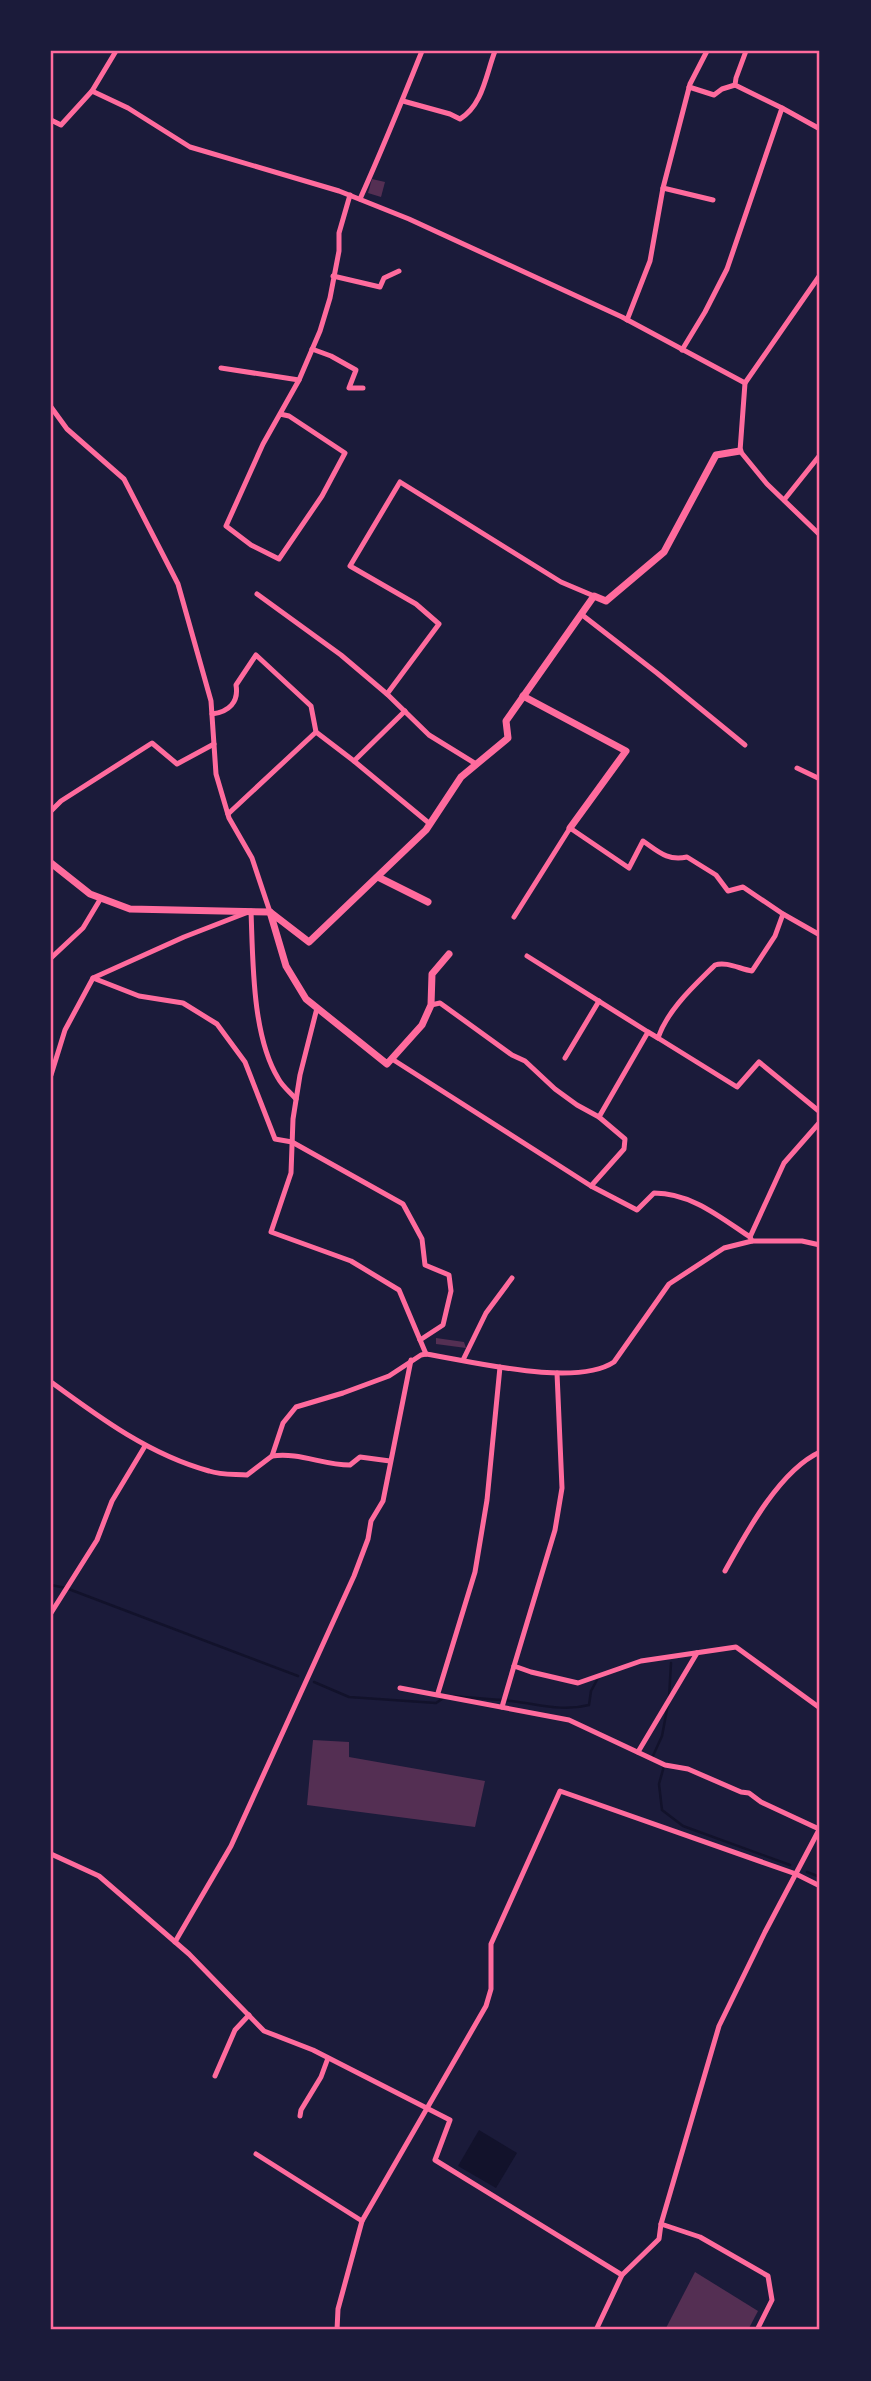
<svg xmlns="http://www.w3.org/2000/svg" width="871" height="2381" font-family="'Source Sans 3',sans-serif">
<rect width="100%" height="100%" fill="#1b1b3a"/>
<polygon fill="#12122b" points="479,2130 517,2153 496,2188 458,2166"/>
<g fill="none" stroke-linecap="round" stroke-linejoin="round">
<g stroke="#12122b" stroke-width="2.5">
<polyline points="51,1585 66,1588 298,1676"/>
<polyline points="314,1682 349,1697 436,1703 445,1697"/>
<path d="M454,1696C473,1698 492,1699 511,1701C538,1704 562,1712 589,1705L591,1691L598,1678"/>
<polyline points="669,1698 671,1663"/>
<polyline points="652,1758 662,1736 668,1704"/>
<polyline points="664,1766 659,1784 662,1810 683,1826 790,1865"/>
<polyline points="807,1872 820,1877"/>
</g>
</g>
<g fill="#542f53">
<polygon points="372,179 385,182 381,197 368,193"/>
<polygon points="436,1338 464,1342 466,1348 436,1344"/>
<polygon points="313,1740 349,1742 349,1757 485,1781 475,1827 307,1805"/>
<polygon points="695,2272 758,2311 748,2330 665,2330"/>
</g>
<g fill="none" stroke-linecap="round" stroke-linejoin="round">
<g stroke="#ff6b9d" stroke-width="5">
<polyline points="746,51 736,78 735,85 782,108"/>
<polyline points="689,87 714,95 722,89 735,85"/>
<polyline points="92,91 116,51"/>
<path d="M403,101L450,114L460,119C483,105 486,74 495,51"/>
<polyline points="51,120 61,125 92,91 128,108 190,147 339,191 409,219 622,317 745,383 740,451 767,484 820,535"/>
<polyline points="663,188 713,200"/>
<path d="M360,199C382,150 402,101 422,51"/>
<polyline points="333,276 380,287 384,278 399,271"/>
<polyline points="627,320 650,261 663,188 690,84 707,51"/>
<polyline points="312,349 331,356 356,370 349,388 363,388"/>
<polyline points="682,350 705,312 727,269 782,108 820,129"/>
<polyline points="221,368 299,380"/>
<polyline points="745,383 820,275"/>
<polyline points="51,407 67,429 124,479 178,584 211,701 216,774 229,818 252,858 270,912"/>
<polyline points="280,414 289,416 345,453 322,496 279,559 251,545 226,526 263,444 299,380 320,331 330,298 339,251 339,233 350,195"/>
<polyline points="784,500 820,455"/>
<polyline points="257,594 341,655 387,694"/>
<polyline points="581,614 657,673 745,745"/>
<path d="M212,714C229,712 239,702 236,685L256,655L311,706L316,732L354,761L405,711"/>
<polyline points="354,761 430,824"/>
<polyline points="476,764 429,735 387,694 439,624 416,604 350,566 400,482 561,582 594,596"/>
<polyline points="797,768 820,779"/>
<polyline points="51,811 61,801 152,743 177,764 214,744"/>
<polyline points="228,814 316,732"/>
<path d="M514,917L570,828L629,868L643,841C659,852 667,861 687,857L716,875L728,891L743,887L783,914L820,935"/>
<polyline points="527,956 648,1032"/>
<polyline points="51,958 83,928 101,898"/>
<path d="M431,1005L440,1003L512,1055L525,1061L555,1089L577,1105L599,1117L648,1032L658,1038C668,1009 694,986 715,965C726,961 740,969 752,971L775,936L783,914"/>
<polyline points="317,1008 300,1075 293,1119 291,1173 271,1232 351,1261 399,1290 426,1354"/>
<polyline points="658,1038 737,1087 759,1062 820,1112"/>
<polyline points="565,1058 599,1001"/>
<polyline points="392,1059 591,1186"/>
<polyline points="51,1075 65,1030 93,978"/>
<path d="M296,1099C290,1092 282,1086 278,1078C252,1035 253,961 251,911L184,937L93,978L139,996L183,1003L217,1024L245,1062L275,1139L292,1142L403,1204L422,1239L425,1265L449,1275L451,1291L443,1325L420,1340"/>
<path d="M599,1117L625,1139L624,1149L591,1186L637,1210L654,1193C691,1193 720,1217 750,1237L752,1241"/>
<polyline points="750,1237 784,1163 820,1122"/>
<polyline points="463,1360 486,1313 512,1278"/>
<polyline points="557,1373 562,1488 555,1530 514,1666 531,1672 578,1683 641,1661 736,1647 820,1708"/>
<path d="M51,1382C100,1418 150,1455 209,1471C221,1475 234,1474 247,1475L272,1456L283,1423L296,1407L343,1393L389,1376L421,1355L426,1354C471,1361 575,1388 614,1362L669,1284L724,1248L752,1241H802L820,1245"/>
<path d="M272,1456C299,1452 323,1465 350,1465L360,1457L390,1461"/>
<path d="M725,1571C746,1533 780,1470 820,1452"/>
<polyline points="51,1613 97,1540 112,1501 145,1446"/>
<polyline points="400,1688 569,1720 665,1765 688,1769 741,1792 749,1793 761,1802 819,1829"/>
<polyline points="438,1693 475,1572 487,1500 500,1367"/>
<polyline points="502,1707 514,1666"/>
<polyline points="638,1752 697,1653"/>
<polyline points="51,1854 99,1876 189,1954 264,2031 313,2050 450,2120 435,2160 622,2275"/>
<polyline points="175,1942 231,1846 354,1576 368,1539 371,1521 383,1501 411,1360"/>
<polyline points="215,2076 235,2030 249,2015"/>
<polyline points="300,2116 301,2110 321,2077 328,2058"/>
<polyline points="256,2154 362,2221"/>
<polyline points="661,2224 700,2237 768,2276 772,2300 757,2330"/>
<polyline points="337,2330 338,2309 362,2221 486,2006 491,1989 491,1944 560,1791 796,1874 820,1886"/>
<polyline points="596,2330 622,2275 659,2239 661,2224 719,2026 765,1932 820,1828"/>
</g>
<g stroke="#ff6b9d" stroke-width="7">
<polyline points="523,696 626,751 570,828"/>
<polyline points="51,863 90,894 130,909 270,912"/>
<polyline points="378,877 428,902"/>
<polyline points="449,954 432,974 431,1005 422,1025 387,1064 306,999 286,966 270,912 309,942 426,830 461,777 508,738 506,721 594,596 606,601 664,552 716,455 740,451"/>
</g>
</g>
<rect width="871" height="2381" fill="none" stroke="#1b1b3a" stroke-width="105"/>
<rect x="52" y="52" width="766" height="2276" fill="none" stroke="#ff6b9d" stroke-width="2.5"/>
</svg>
